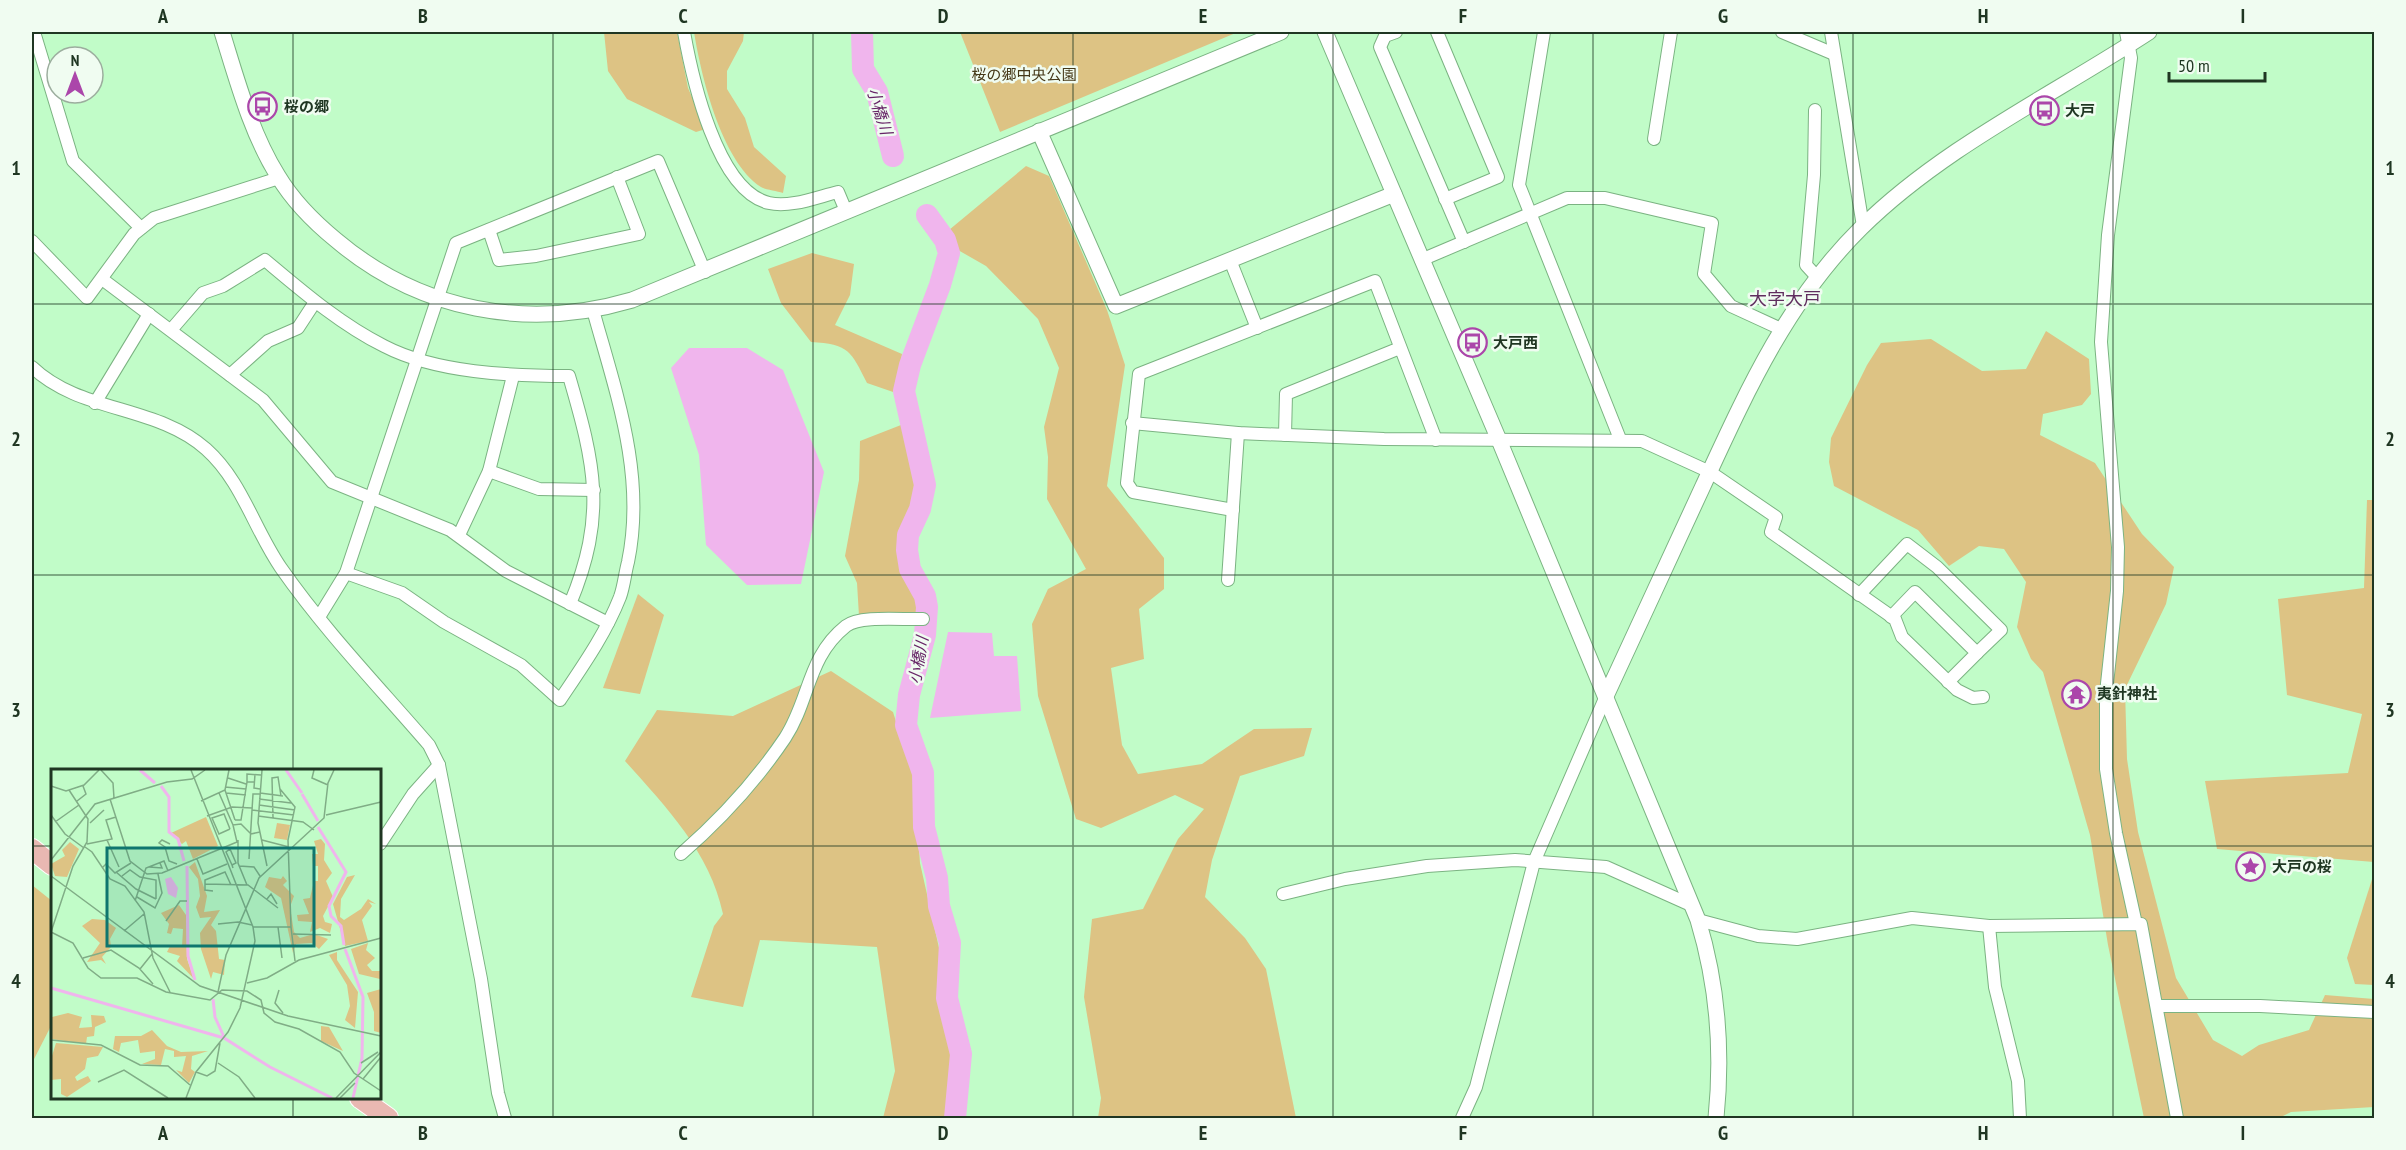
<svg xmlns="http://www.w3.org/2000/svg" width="2406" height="1150" font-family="'PT Sans Narrow','Noto Sans JP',sans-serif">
<rect width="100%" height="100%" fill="#c1fcc8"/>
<g fill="#ddc384">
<polygon points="604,32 677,32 688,88 706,129 696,132 627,99 608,71"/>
<path d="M694,32H744L743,41L727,71V89L745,118L754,147L786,176L783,193C777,191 766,190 761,187C721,161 701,75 694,32Z"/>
<polygon points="960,32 1238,32 1000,132"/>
<polygon points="1026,166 1049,176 1107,310 1125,365 1107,486 1164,558 1164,589 1139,609 1144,659 1111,668 1122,745 1138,774 1202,764 1254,729 1312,728 1304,756 1240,776 1212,860 1205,897 1245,938 1266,969 1296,1118 1098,1118 1101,1098 1084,997 1092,919 1143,909 1178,839 1204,809 1175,795 1101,828 1076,819 1038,696 1032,624 1048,589 1086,569 1047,499 1048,457 1044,427 1059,368 1038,319 986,266 958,250 949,230"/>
<path d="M812,253L854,264L850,295L835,325L902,354L896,393L867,383C851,351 849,344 811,342L781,303L768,269Z"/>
<polygon points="2046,331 2089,359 2091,394 2082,405 2043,414 2040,435 2095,463 2142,534 2174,567 2166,604 2125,689 2127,759 2138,832 2176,978 2213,1040 2242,1056 2259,1045 2309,1030 2325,995 2374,999 2374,1107 2291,1112 2279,1118 2144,1118 2108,945 2090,835 2043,672 2031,659 2017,627 2026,582 2004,549 1979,546 1949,566 1918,530 1834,486 1829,462 1831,438 1867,365 1881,343 1931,339 1982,371 2026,369"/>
<polygon points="901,425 916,463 916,501 901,546 915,590 918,612 859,616 857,583 845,556 859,480 860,441"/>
<polygon points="2367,500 2374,500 2374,862 2217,849 2205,781 2348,773 2362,714 2287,695 2278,599 2364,588"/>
<polygon points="638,594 664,615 640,694 603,688"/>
<path d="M831,671L893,712L914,779L920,863L939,948L955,1066L946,1118H883L895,1071L877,947L760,940L743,1007L691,997L714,926L723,914C710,852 666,807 625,761L657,710L733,716Z"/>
<polygon points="2374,873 2374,985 2355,984 2347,958"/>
<polygon points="32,885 52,901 52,1024 32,1063"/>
</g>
<g fill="#f0b5ed">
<polygon points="689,348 747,348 783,370 824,472 801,584 747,585 706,545 699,455 671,368"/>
<polygon points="948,632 992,633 994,656 1017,656 1021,711 930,718"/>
</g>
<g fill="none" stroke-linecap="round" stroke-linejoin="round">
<g stroke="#f0b5ed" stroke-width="22">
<polyline points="862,32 863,69 877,92 893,156"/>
<polyline points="927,215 945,240 949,253 940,285 910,365 904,391 925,485 920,509 908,535 907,550 910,569 925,596 927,607 925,635 909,695 906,725 923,773 924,827 937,878 939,906 950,943 947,998 961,1054 955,1118"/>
</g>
<defs>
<g id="minor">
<polyline points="34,32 73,161 141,228"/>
<path d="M684,32C692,77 717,191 769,203C790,208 817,197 838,192L846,211"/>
<polyline points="1396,32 1385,36 1380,47 1464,242"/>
<polyline points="1437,32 1498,177 1445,199"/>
<polyline points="1544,32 1519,185 1620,439"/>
<polyline points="1782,32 1834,54"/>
<polyline points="1831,32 1863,226"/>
<polyline points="2126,32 2131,58 2108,235 2101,342 2118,547 2117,591 2106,693 2106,769 2116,833 2136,924"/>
<polyline points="1815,110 1814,175 1806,265 1817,277"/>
<polyline points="1654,139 1671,32"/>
<polyline points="489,230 499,260 536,256 639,234 617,177"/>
<polyline points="32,241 87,298 134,234 154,218 279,178"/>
<polyline points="1230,260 1257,328"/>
<polyline points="1421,260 1567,198 1605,198 1712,223 1704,274 1731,306 1781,329"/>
<polyline points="102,279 263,400 332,482 450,530 506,571 608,623"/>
<path d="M171,330L203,293L223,286L265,260C302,291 340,324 384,346C436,373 511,376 569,376C595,465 607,515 570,604"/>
<path d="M32,367C80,413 157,405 206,449C242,481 254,529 281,568C325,631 379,687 429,745L439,765L481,979L498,1093L505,1118"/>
<polyline points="230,375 268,341 298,328 315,302"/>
<polyline points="95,403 149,314"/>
<polyline points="1132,423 1238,433 1384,439 1642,441 1710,472 1776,517 1771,532 1895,619 1902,637 1957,690 1973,698 1983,697"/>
<polyline points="1285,435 1286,394 1400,348"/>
<polyline points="489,471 539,489 594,490"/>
<polyline points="1233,510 1133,492 1127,483 1139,374 1375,281 1436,440"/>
<polyline points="459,535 489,471 513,376"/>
<path d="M346,573L402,593L444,622L521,665L560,700C582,667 605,635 620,597C624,586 625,573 628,562C646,475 616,393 593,310"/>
<polyline points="1228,580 1238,433"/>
<polyline points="1859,595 1907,544 1937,567 2001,630 1977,653"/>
<polyline points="319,617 346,573 456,243 658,161 705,272"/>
<polyline points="1891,617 1915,592 1977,653 1948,682"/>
<polyline points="380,844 413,794 439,765"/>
<path d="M681,854C720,820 756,781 785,738C810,700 807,657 846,626C860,615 904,620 923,619"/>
<polyline points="1283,894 1345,879 1427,866 1515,860 1606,867 1691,905"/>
<polyline points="1698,920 1758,936 1797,939 1912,918 1989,926 2141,924 2177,1118"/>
<polyline points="1989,926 1995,987 2018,1081 2020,1118"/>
<polyline points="2157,1006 2260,1006 2374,1012"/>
<polyline points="1462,1118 1476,1087 1534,862 1606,696"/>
</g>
<g id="tertiary">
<path d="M222,32C237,80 251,133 278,176C293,201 314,222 336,240C420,311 527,331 632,300L1281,32"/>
<path d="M1325,32L1499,440L1698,920C1718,986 1723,1049 1716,1118"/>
<polyline points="1039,131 1116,306 1394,194"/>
<path d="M1606,696C1638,626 1671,556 1703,486C1746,393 1787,301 1861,228C1943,147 2053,95 2149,32"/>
</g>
<g id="primary">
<polyline points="32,849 52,865"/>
<polyline points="360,1098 388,1118"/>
</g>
</defs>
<use href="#minor" stroke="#7bb382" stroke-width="14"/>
<use href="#tertiary" stroke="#7bb382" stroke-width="17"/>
<use href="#primary" stroke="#fff" stroke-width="22"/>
<use href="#minor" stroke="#fff" stroke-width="12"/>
<use href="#tertiary" stroke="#fff" stroke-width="15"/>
<use href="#primary" stroke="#e9b8b2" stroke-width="20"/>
</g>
<path fill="none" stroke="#1f3622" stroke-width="1.5" stroke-opacity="0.55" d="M293,32V770M553,32V1118M813,32V1118M1073,32V1118M1333,32V1118M1593,32V1118M1853,32V1118M2113,32V1118M32,304H2374M32,575H2374M32,846H52M380,846H2374M293,1098V1118"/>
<defs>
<symbol id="bus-ring" viewBox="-11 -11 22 22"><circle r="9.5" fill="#f0fcf1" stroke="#ab46aa" stroke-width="1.5"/><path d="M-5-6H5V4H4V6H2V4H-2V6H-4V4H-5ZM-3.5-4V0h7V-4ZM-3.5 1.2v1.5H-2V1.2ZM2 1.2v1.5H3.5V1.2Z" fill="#ab46aa"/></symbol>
<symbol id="temple-ring" viewBox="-11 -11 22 22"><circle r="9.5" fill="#f0fcf1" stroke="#ab46aa" stroke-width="1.5"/><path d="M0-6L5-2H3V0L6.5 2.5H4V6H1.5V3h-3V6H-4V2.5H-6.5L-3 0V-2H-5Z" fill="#ab46aa"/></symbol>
<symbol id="sight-ring" viewBox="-11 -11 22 22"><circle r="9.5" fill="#f0fcf1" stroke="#ab46aa" stroke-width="1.5"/><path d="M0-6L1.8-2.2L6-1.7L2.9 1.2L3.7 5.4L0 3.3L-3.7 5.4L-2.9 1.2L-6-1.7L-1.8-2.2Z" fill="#ab46aa"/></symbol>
</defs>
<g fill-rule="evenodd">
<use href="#bus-ring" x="246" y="90" width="33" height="33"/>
<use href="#bus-ring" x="2028" y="94" width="33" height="33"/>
<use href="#bus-ring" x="1456" y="326" width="33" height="33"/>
<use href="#temple-ring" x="2060" y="678" width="33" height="33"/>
<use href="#sight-ring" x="2234" y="850" width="33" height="33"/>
</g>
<g text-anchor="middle" stroke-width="5" stroke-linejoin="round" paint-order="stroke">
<g font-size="15" fill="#453818" stroke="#f0fcf1">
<text x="1024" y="80">桜の郷中央公園</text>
</g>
<g font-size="15" font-weight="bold" fill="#1f3622" stroke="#f0fcf1" text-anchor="start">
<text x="284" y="112">桜の郷</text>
<text x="2065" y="116">大戸</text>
<text x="1493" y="348">大戸西</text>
<text x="2097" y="699">夷針神社</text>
<text x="2272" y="872">大戸の桜</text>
</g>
<g font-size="16" font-style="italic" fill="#672567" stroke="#f0fcf1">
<text transform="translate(880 111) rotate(72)" y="6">小橋川</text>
<text transform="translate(918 660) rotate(-80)" y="6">小橋川</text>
</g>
<g font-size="18" fill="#5f2d5e" stroke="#f0fcf1">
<text x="1785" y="305">大字大戸</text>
</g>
</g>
<g transform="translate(51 769)">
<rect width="330" height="330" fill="#c1fcc8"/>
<path d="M155,48L167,77L142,90L135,72L131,75L120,64ZM226,54L239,56L236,71L223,69ZM270,70L274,75L273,91L281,104L275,112L282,128L272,147L274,153L281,155L279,164L269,159L259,163L261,153L247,152L246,146L258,145L252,130L259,129L263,112H267V97H262L261,85H267L263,72ZM19,73L28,80L16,108L4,107L0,95L14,87L11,81ZM144,93L156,127L153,143L169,141L160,156L165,162L168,190L174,191L173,206L162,203L160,210L150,180L149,164L160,148L149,149L145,138L149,127L147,110L138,98ZM304,106L290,130L289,148L293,151L310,140L317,130L325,135L318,133L321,137L311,151L317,172L294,177L282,135L296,108ZM232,107L236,112L232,116L243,127L239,138L243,163L249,169L263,165L277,170L268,180L261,174L245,175L242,184L230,129L214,118L218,108L230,110ZM128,136L135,146L136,190L143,210L126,192L129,187L116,183L119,177L131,178L132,160L122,159L120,165L116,164L118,155L110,144ZM41,150L54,151L65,159L59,170L60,178L51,188L55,195L50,191L36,193L49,174L31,157ZM317,174L315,181L324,189L316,196L321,202H330L329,210L308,205L300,180ZM286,183V191L307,223L304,259L294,251L299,237L296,216L278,186ZM330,220V264L323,262V243L316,224ZM17,244L31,248L28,259L41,258L40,246L53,247L55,253L44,258L43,267L36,268L35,275L0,270L1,248ZM270,257L278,258L292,282L270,272ZM101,261L116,277L130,283L157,282L141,287L140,300L144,303L138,314L125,301L131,303L135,287L123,288V282L114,280L110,296L91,295L104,290V282L89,284L87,271L70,274L68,283L62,280L64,267H90ZM5,274L52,278L47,287L36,289L34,300L24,308L26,312L37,307L40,312L16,328L10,325V310L0,311V290Z" fill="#ddc384"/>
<path d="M120,108L127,119L125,129L117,125L114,110Z" fill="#f0b5ed"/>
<path fill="none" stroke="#f0b5ed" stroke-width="3" d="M89,1L104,14M235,1L251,24M110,17L118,28V63L127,70L133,92M251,25L267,52M267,58L295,103L278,137L280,147L290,157L293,176M136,97L137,187L144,211M294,180L312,228L311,289L302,329M0,219L173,269L219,298L281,329M162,230L164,248L173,268"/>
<path fill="none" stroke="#80ad86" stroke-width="1.5" d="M50,1L62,14L63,29M211,1L207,54L216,97M263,1L261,9L277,16M204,5L203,19L209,20M177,9L195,15M203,13H196V5L210,6M0,17L15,22L33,16L48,1M174,18L195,20M229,20L244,38L237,71L240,158M174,21L184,51M168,24L182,56L190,55L200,65L209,63M175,24L195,26M209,24L232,27M59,30L79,92L96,105L111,104L186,73L182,56M208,30L240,34M26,32L35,25L32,17M150,32L174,21L178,1M208,36L244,41M201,41L243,46M0,46L14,65L33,79M275,46L330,33M156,47L181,38L201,39M167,47L161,49L168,65L179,60M167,47L173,45L179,60M207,47L252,53L263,61M222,49L221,9L227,8L230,27M184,51H190L196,13M4,53L28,36M39,54L53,41M56,71L68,98M187,71V94L196,116M211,71L238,78M36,75L61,70L55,51L65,48M119,75L111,71L108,74L114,78L118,92L126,95M34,78L41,83L59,110L74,117L93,143L102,189L119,223M146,90L152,105L176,95M198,90L202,25H209M0,91L44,35L116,13L141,10L154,1M181,96L185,94L179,80L175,83L181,96L182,99M188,97L203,98L209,107M98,98L111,99L109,94M51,99L55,95L64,104L80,94M65,103L85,120L105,130M0,107L149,217L237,247L330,267M71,107L79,101L89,108L105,111V130M154,115L197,116L227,139M162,122L154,121V111L174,103L180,116M86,128L104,139L111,124L107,105M216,130L220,125L226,135M84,132L95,99L113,92L117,102M115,152L129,132H136M167,155L187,153L201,156M202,158H240L244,192M227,158L231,189M73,162L93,145M0,163L22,174L37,199L50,209H86L115,223L159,231L171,221L196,222L210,231L213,244L224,253L248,260L289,283L303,304L330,322M0,163L22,97L36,73L37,50L18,21M242,165L280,166M32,189L60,181L88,199L102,215M89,200L101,185M196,214L216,209L248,191L330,169M228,221L224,234L232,244M167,223L175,186L208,109L273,49L277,14L283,1M0,271L50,276L89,296L117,297L139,316M167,294L188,308L204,329M310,294L327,283M145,303L156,307L164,302L169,274M312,310L330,288M47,313L73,301L117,329M135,329L145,303L177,263L189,239L204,172L202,158L140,1M285,329L330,283M289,329L304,314"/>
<path fill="#0f766e" fill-opacity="0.15" stroke="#0f766e" stroke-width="3" d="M56,79H263V177H56Z"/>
<rect width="330" height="330" fill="none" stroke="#1f3622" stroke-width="3"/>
</g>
<rect width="2406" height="1150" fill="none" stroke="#f0fcf1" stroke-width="66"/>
<g transform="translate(75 75)"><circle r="28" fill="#f0fcf1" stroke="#9cad9e" stroke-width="1.5"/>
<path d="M0-4.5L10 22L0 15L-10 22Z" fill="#ab46aa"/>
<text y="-9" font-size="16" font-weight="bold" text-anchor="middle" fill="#1f3622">N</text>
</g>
<path d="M2169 72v9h96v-9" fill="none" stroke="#1f3622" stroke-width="3"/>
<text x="2178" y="72" font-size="18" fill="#1f3622" stroke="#f0fcf1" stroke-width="4.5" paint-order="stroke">50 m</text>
<rect x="33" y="33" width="2340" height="1084" fill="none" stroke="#1f3622" stroke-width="2"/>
<g font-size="20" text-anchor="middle" font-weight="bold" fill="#1f3622">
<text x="163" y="23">A</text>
<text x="423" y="23">B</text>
<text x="683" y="23">C</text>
<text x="943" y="23">D</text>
<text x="1203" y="23">E</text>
<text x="1463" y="23">F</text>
<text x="1723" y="23">G</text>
<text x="1983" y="23">H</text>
<text x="2243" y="23">I</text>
<text x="16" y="175">1</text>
<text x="2390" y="175">1</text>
<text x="16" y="446">2</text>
<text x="2390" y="446">2</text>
<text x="16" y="717">3</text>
<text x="2390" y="717">3</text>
<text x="16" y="988">4</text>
<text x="2390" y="988">4</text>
<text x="163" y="1140">A</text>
<text x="423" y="1140">B</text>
<text x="683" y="1140">C</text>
<text x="943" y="1140">D</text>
<text x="1203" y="1140">E</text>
<text x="1463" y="1140">F</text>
<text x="1723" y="1140">G</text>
<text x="1983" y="1140">H</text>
<text x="2243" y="1140">I</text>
</g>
</svg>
